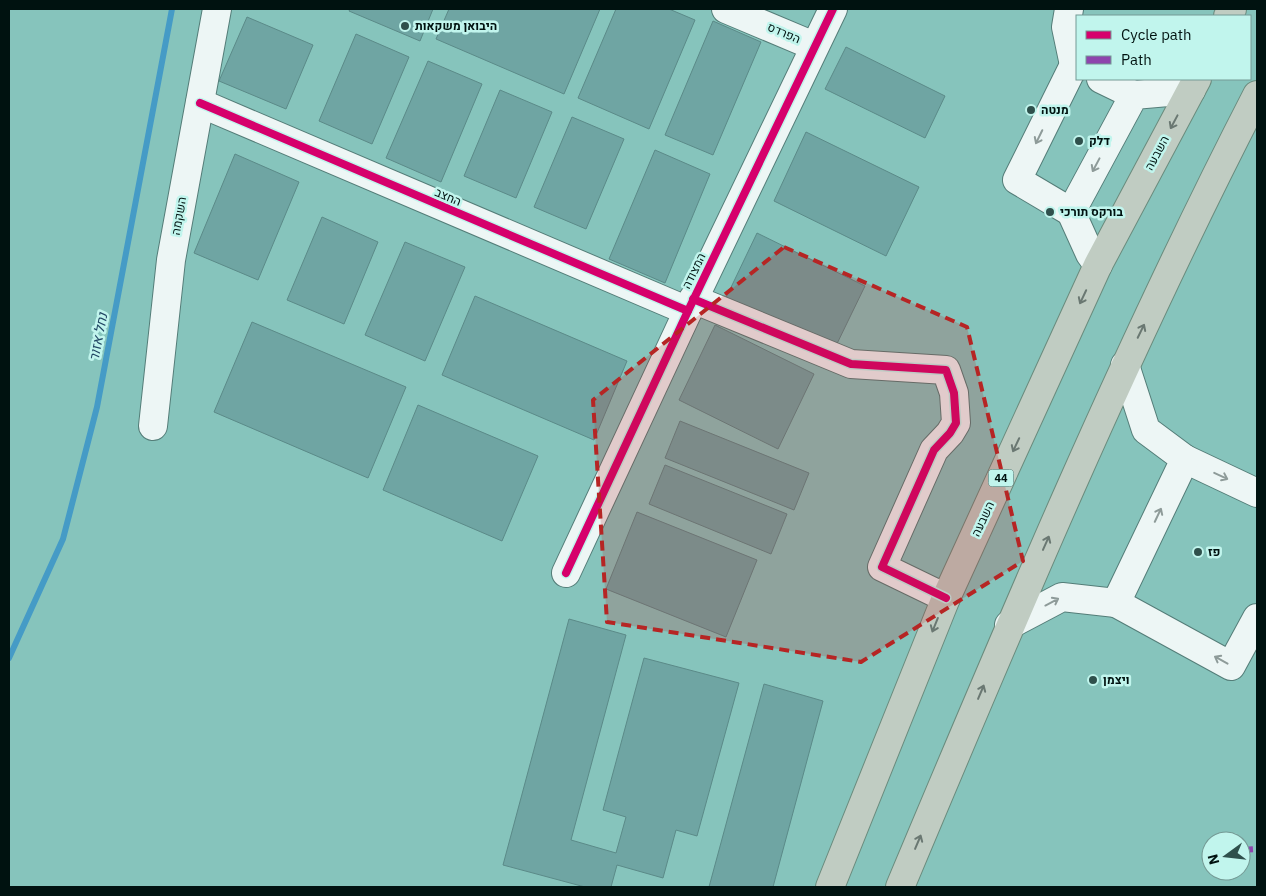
<svg xmlns="http://www.w3.org/2000/svg" width="1266" height="896" font-family="'IBM Plex Sans',Heebo,sans-serif">
<rect width="100%" height="100%" fill="#86c4bc"/>
<g fill="none" stroke-linecap="round" stroke-linejoin="round">
<polyline stroke="#459bc6" stroke-width="6" points="9,658 63,539 97,407 172,9"/>
</g>
<g fill="#6fa5a3" stroke="#5b8a88">
<polygon points="350,9 433,9 420,41 349,11"/>
<polygon points="449,9 600,9 564,94 436,39"/>
<polygon points="616,9 669,9 695,20 649,129 578,98"/>
<polygon points="247,17 313,45 286,109 219,81"/>
<polygon points="713,21 761,42 713,155 665,135"/>
<polygon points="356,34 409,57 372,144 319,121"/>
<polygon points="846,47 945,96 925,138 825,89"/>
<polygon points="428,61 482,84 441,182 386,158"/>
<polygon points="500,90 552,112 516,198 464,176"/>
<polygon points="572,117 624,139 586,229 534,207"/>
<polygon points="806,132 919,187 886,256 774,201"/>
<polygon points="655,150 710,174 665,283 609,259"/>
<polygon points="235,154 299,182 258,280 194,253"/>
<polygon points="322,217 378,242 344,324 287,300"/>
<polygon points="757,233 865,286 832,354 724,302"/>
<polygon points="405,242 465,267 425,361 365,335"/>
<polygon points="475,296 627,361 594,440 442,375"/>
<polygon points="252,322 406,387 368,478 214,412"/>
<polygon points="715,325 814,374 778,449 679,400"/>
<polygon points="418,405 538,456 502,541 383,490"/>
<polygon points="680,421 809,473 794,510 665,458"/>
<polygon points="665,465 787,514 771,554 649,504"/>
<polygon points="637,512 757,560 726,637 606,589"/>
<polygon points="569,619 626,635 571,840 616,853 626,817 603,810 644,658 739,683 697,836 676,830 663,878 617,865 611,887 585,887 503,865"/>
<polygon points="764,684 823,701 773,887 709,887"/>
</g>
<g fill="none" stroke-linecap="round" stroke-linejoin="round">
<defs>
<g id="minor">
<polyline points="726,9 814,46"/>
<polyline points="1069,9 1066,27 1074,65"/>
<polyline points="1101,79 1134,95"/>
<polyline points="200,103 688,311"/>
<polyline points="1071,212 1017,180 1074,65 1077,67"/>
<polyline points="1098,265 1090,254 1071,212 1134,95 1191,90"/>
<polyline points="693,299 851,364 946,370 954,393 956,423 950,433 934,450 882,567 946,598"/>
<polyline points="153,426 171,260 217,9"/>
<polyline points="1185,459 1257,493"/>
<polyline points="566,573 688,311 833,9"/>
<polyline points="1116,603 1231,666 1257,618"/>
<polyline points="1009,625 1062,597 1116,603 1185,459 1146,430 1125,365"/>
</g>
<g id="highway">
<polyline points="1228,16 1232,9"/>
<polyline points="830,887 946,598 1098,265 1197,79"/>
<path d="M900,887C1012,620 1124,353 1257,95"/>
</g>
</defs>
<use href="#minor" stroke="#547d78" stroke-width="30"/>
<use href="#highway" stroke="#6a8b7d" stroke-width="30"/>
<use href="#minor" stroke="#edf6f5" stroke-width="28"/>
<use href="#highway" stroke="#c0ccc2" stroke-width="28"/>
<polyline stroke="#8e44ad" stroke-width="6" stroke-dasharray="12 6" stroke-linecap="butt" points="1241,850 1257,849"/>
<defs>
<g id="cycleway">
<polyline points="200,103 688,311"/>
<polyline points="693,299 851,364 946,370 954,393 956,423 950,433 934,450 882,567 946,598"/>
<polyline points="566,573 688,311 833,9"/>
</g>
</defs>
<use href="#cycleway" stroke="#c1f5ed" stroke-width="11"/>
<use href="#cycleway" stroke="#d6006c" stroke-width="8"/>
</g>
<defs><path id="oneway-shaft" d="M-6 0H5M1.5-3L5.5 0L1.5 3" fill="none" stroke-width="1.6" stroke-linecap="round" stroke-linejoin="round" transform="scale(1.25)"/></defs>
<g stroke="#6a7872">
<use href="#oneway-shaft" transform="translate(1174 122) rotate(118)"/>
<use href="#oneway-shaft" transform="translate(1083 297) rotate(115)"/>
<use href="#oneway-shaft" transform="translate(1141 331) rotate(-64)"/>
<use href="#oneway-shaft" transform="translate(1016 445) rotate(115)"/>
<use href="#oneway-shaft" transform="translate(1046 543) rotate(-66)"/>
<use href="#oneway-shaft" transform="translate(935 625) rotate(112)"/>
<use href="#oneway-shaft" transform="translate(981 692) rotate(-67)"/>
<use href="#oneway-shaft" transform="translate(918 842) rotate(-67)"/>
</g>
<g stroke="#8e9b99">
<use href="#oneway-shaft" transform="translate(1039 137) rotate(116)"/>
<use href="#oneway-shaft" transform="translate(1096 165) rotate(118)"/>
<use href="#oneway-shaft" transform="translate(1221 476) rotate(25)"/>
<use href="#oneway-shaft" transform="translate(1158 515) rotate(-65)"/>
<use href="#oneway-shaft" transform="translate(1052 602) rotate(-28)"/>
<use href="#oneway-shaft" transform="translate(1221 660) rotate(-151)"/>
</g>
<path fill="#b62524" fill-opacity="0.2" stroke="#b62524" stroke-width="4" stroke-dasharray="10 6" stroke-linejoin="round" d="M784,247L967,327L1023,561L861,662L607,622L593,400Z"/>
<g fill="#2f504c" stroke="#c1f5ed" stroke-width="2">
<circle cx="405" cy="26" r="5"/>
<circle cx="1031" cy="110" r="5"/>
<circle cx="1079" cy="141" r="5"/>
<circle cx="1050" cy="212" r="5"/>
<circle cx="1198" cy="552" r="5"/>
<circle cx="1093" cy="680" r="5"/>
</g>
<g text-anchor="middle" stroke-width="5" stroke-linejoin="round" paint-order="stroke">
<rect fill="#c1f5ed" stroke="#3a5652" stroke-width="1" x="988.5" y="469.5" width="25" height="17" rx="4"/>
<g font-size="11" font-weight="bold" fill="#001210">
<text x="1001" y="482">44</text>
</g>
<g font-size="12" font-weight="bold" fill="#001210" stroke="#c1f5ed" text-anchor="start">
<text x="415" y="30">היבואן משקאות</text>
<text x="1041" y="114">מנטה</text>
<text x="1089" y="145">דלק</text>
<text x="1060" y="216">בורקס תורכי</text>
<text x="1208" y="556">פז</text>
<text x="1103" y="684">ויצמן</text>
</g>
<g font-size="12" fill="#001210" stroke="#c1f5ed">
<text transform="translate(784 33) rotate(23)" y="4">הפרדס</text>
<text transform="translate(1157 153) rotate(-62)" y="4">השבעה</text>
<text transform="translate(448 197) rotate(23)" y="4">החצב</text>
<text transform="translate(179 216) rotate(-80)" y="4">השקמה</text>
<text transform="translate(694 271) rotate(-64)" y="4">המצודה</text>
<text transform="translate(983 519) rotate(-65)" y="4">השבעה</text>
</g>
<g font-size="14" font-style="italic" fill="#224764" stroke="#c1f5ed">
<text transform="translate(98 337) rotate(-79)" y="5">נחל אזור</text>
</g>
</g>
<rect width="1266" height="896" fill="none" stroke="#001210" stroke-width="20"/>
<rect x="1076" y="15" width="175" height="65" fill="#c1f5ed" stroke="#749a95"/>
<rect x="1086" y="31" width="25" height="8" fill="#d6006c" stroke="#749a95"/>
<text x="1121" y="40" font-size="15" fill="#001210">Cycle path</text>
<rect x="1086" y="56" width="25" height="8" fill="#8e44ad" stroke="#749a95"/>
<text x="1121" y="65" font-size="15" fill="#001210">Path</text>
<g transform="translate(1226 856) rotate(255)"><circle r="24" fill="#c1f5ed" stroke="#749a95"/>
<path d="M0-4L9 19L0 12L-9 19Z" fill="#2f504c"/>
<text y="-8" font-size="14" font-weight="bold" text-anchor="middle" fill="#001210">N</text>
</g>
</svg>
